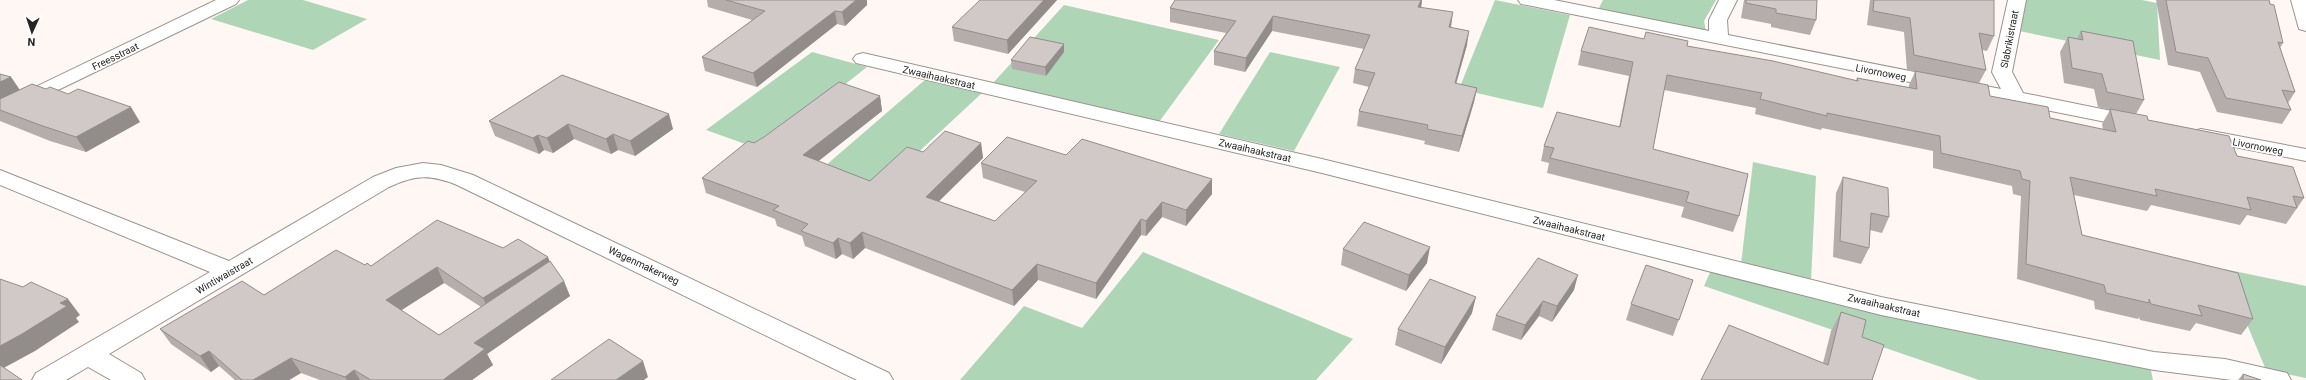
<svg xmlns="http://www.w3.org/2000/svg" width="2306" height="380" font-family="Roboto,sans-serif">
<rect width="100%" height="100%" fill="#fff7f3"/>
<g fill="#aed6b6">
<polygon points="248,0 303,0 367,19 313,50 211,19"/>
<polygon points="1495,0 1570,15 1543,108 1459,89"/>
<polygon points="1603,0 1716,0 1704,21 1706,31 1598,10"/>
<polygon points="2024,0 2142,0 2157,3 2160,60 2019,31"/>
<polygon points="1064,5 1219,40 1159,122 993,83"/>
<polygon points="812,52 867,67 762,150 706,130"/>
<polygon points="1270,52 1340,67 1294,151 1219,134"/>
<polygon points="926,79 982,93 883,185 825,166"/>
<polygon points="1753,162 1816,176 1811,282 1741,264"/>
<polygon points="1143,252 1353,339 1316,380 960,380 1024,306 1082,328"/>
<polygon points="2224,269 2306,286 2306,378 2266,370"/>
<polygon points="1711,270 2150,366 2153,380 1979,380 1704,286"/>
</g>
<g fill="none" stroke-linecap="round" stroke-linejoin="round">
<defs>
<g id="minor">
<polygon points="216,0 239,0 236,4 0,118 0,104"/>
<polygon points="1518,0 1554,0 1709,31 1709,20 1719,0 1737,0 1727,20 1728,35 2001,89 1992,72 2008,0 2026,0 2012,72 2023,93 2136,116 2143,118 2146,122 2143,126 2136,128 2021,105 2017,106 2009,102 1527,5 1521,4"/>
<polygon points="2291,0 2306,0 2306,31 2299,29"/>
<polygon points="863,53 1322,159 1881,297 2154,352 2225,359 2287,373 2291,380 2232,380 2154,370 1881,315 1322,173 856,63 853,59 856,55"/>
<polygon points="2201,129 2306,149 2306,161 2194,139 2191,135 2194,131"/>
<path d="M423,163L441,165L473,175L889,373L893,380H857L457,185C429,174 416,175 389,187L109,354L141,373L145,380H111L88,367L66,380H32L36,373L210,272L0,185V170L229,261L373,177L396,168Z"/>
</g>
</defs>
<use href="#minor" stroke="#9a938f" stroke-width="2"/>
<use href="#minor" fill="#fff" fill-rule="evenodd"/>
</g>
<g fill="#b4adab" fill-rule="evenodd">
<polygon points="707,0 867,0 867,5 845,26 837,24 757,87 705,71 702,57 752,20 708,7"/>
<polygon points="980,0 1057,0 1008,54 954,41 952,27"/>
<polygon points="1422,0 1421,7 1450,28 1467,45 1456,84 1477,88 1474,102 1459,152 1424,144 1425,141 1357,126 1359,111 1369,87 1353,83 1355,69 1364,49 1272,31 1245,72 1214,65 1214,51 1226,33 1170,22 1170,8"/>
<polygon points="1744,0 1817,0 1816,20 1810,35 1771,27 1771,24 1741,18"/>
<polygon points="1870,0 1994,0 1994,36 1987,51 1982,50 1986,70 1979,83 1990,96 2050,118 2103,130 2102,124 2110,110 2098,107 2094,89 2064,83 2060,52 2068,37 2077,39 2081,31 2144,100 2136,114 2148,120 2237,156 2304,198 2286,224 2247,215 2240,225 2151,205 2147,211 2074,195 2082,235 2253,319 2241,335 2196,323 2190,331 2140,320 2139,317 2138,319 2095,309 2094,301 2017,279 2021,196 2013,194 2012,186 1933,168 1933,151 1822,128 1821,130 1755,114 1756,108 1664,90 1653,149 1739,216 1733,232 1681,217 1684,207 1547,173 1549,163 1541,161 1544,146 1619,127 1629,76 1578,65 1581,51 1644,39 1687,46 1856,81 1857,78 1909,88 1909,85 1915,72 1907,70 1904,32 1867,25"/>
<polygon points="2156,0 2269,0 2283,43 2280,48 2295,92 2288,103 2291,110 2282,124 2217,112 2200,72 2168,65"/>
<polygon points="1064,44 1064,52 1046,76 1012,69 1011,60"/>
<polygon points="0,74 11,77 20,90 140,122 86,152 50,141 0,121"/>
<polygon points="562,75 673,129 635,156 618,150 611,154 574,139 553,153 544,150 539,154 495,136 489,121"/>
<polygon points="880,96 882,111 818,161 870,181 923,152 981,143 983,158 939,201 995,221 1025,192 983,178 981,163 1066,155 1212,179 1212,194 1186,226 1162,217 1146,236 1141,235 1096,299 1038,280 1014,306 865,248 853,259 842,254 836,259 805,246 802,236 777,226 775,219 706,193 702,178 754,143"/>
<polygon points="1843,177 1889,217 1882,233 1870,230 1869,248 1861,264 1833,257 1836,193"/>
<path d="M503,248L550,261L570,296L487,354L493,365L472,380H320L301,373L289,380H235L219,366L211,372L171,344L160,329L264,295L365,265L371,266ZM444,283L481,307L439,335L401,310Z"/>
<polygon points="1343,249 1427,263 1406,291 1341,265"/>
<polygon points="1693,280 1673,336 1626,320 1631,304"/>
<polygon points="1574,290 1552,322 1539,316 1521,340 1492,330 1496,315"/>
<polygon points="1841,312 1862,337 1872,380 1823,363 1831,331"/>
<polygon points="1472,313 1441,364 1395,345 1398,329"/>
<polygon points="2243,374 2261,380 2238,380"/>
</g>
<g fill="#928d8b">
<polygon points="856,0 867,0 867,5 845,26 842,12"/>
<polygon points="1044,0 1057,0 1008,54 1007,40"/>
<polygon points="1421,0 1422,0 1421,9 1418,7"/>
<polygon points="835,11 837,24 757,87 753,73"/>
<polygon points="1453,12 1451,27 1446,42 1449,27"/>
<polygon points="1273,16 1272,31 1245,72 1246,58"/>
<polygon points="1469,31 1467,45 1452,98 1455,83"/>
<polygon points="1064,44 1064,52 1046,76 1045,67"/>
<polygon points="11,77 21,92 0,102 0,82"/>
<polygon points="1477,88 1474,102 1459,152 1462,136"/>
<polygon points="880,96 882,111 806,171 803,155"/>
<polygon points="131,107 140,122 86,152 76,137"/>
<polygon points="669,114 673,129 635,156 630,141"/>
<polygon points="568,124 574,139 553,153 547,138"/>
<polygon points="613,134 618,150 611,154 606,139"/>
<polygon points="538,135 544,150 539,154 533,138"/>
<polygon points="981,143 983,158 928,212 926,197"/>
<polygon points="1212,179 1212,194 1186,226 1186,210"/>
<polygon points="1162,202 1162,217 1146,236 1146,221"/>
<polygon points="1141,219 1141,235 1096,299 1096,283"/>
<polygon points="862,232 865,248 853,259 850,243"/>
<polygon points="838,238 842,254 836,259 833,243"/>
<polygon points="1430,247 1427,263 1406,291 1409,275"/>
<polygon points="548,257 554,272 490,313 483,298"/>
<polygon points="1037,264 1038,280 1014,306 1012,290"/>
<polygon points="437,267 444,283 394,315 386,300"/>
<polygon points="1578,275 1574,290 1552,322 1557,306"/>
<polygon points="564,281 570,296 487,354 493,365 472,380 443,380 474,343"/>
<polygon points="1476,297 1472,313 1441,364 1445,347"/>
<polygon points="68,299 80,315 76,318 79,322 35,351 0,370 0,346 60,303"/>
<polygon points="1543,301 1539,316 1521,340 1525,325"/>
<polygon points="209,351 219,366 211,372 200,356"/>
<polygon points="291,358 301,373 289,380 253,380"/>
<polygon points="643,361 648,377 644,380 616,380"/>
<polygon points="354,370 360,380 347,380 345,377"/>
</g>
<g fill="#d1c9c7" stroke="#928d8b">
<polygon points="726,0 856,0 842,12 835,11 753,73 702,57 765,11"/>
<polygon points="980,0 1044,0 1007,40 952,27"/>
<polygon points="1175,0 1421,0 1418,7 1453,12 1449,27 1469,31 1455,83 1477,88 1462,136 1427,129 1428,125 1359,111 1375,73 1355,69 1370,35 1273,16 1246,58 1214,51 1236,21 1170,8"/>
<polygon points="1746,0 1817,0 1816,20 1776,13 1776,9 1746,3"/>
<polygon points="1874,0 1994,0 1994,36 1979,33 1986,70 1914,55 1910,18 1873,11"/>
<polygon points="2166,0 2269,0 2270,4 2274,5 2283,43 2278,42 2295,92 2282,90 2291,110 2226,98 2208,58 2176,52"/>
<polygon points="1589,27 1644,39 1646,32 1688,41 1687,46 1773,61 1858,81 1857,78 1917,89 1915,71 1988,85 1990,96 2048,107 2050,118 2116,132 2110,109 2147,116 2148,120 2229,136 2237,156 2293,167 2304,198 2293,196 2297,208 2247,197 2251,210 2155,189 2157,196 2070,177 2082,235 2238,273 2253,319 2198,305 2202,316 2151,304 2149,299 2149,303 2106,293 2104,285 2026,264 2030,181 2022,179 2020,171 1941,153 1940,136 1827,113 1827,116 1760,99 1762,93 1667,75 1653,149 1748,174 1739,216 1686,202 1689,192 1550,158 1554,148 1544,146 1557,112 1620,127 1633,62 1581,51"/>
<polygon points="2081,31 2133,41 2144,100 2107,92 2102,74 2072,68 2068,37 2083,40"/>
<polygon points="1030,37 1064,44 1045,67 1011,60"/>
<polygon points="0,74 11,77 0,82"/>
<polygon points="562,75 669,114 630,141 613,134 606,139 568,124 547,138 538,135 533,138 489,121"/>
<polygon points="839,82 880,96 803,155 870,181 907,147 923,152 945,131 981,143 926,197 995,221 1037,181 981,163 1007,137 1066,155 1082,139 1212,179 1186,210 1162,202 1146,221 1141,219 1096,283 1037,264 1012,290 862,232 850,243 838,238 833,243 801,231 808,224 773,210 779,206 702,178 748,141 754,143 764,137"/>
<polygon points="32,84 46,89 50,87 68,94 78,89 131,107 76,137 40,125 0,110 0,99"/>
<polygon points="1843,177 1888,188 1889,217 1871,213 1869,248 1840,241"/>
<polygon points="437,220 503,248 518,239 548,257 483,298 437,267 386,300 439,335 550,261 564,281 474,343 485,349 443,380 371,380 354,370 345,377 291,358 253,380 242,380 209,351 200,356 160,329 242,281 264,295 336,250 365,265 367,263 371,266"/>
<polygon points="1364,222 1430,247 1409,275 1343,249"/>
<polygon points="1538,258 1578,275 1557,306 1543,301 1525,325 1496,315"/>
<polygon points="1646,265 1693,280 1679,320 1631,304"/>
<polygon points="0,279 23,287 31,282 68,299 60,303 67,306 22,334 0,346"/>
<polygon points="1430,279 1476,297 1445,347 1398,329"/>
<polygon points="1841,312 1866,320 1862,337 1884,345 1872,380 1701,380 1729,325 1828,365"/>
<polygon points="609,339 643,361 616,380 551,380"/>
<polygon points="0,365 22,380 0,380"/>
<polygon points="2243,374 2261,380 2243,380"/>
</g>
<g text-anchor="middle" stroke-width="3.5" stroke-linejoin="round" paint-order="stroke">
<g font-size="10" fill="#262422" stroke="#fff">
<text transform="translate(2009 39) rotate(-79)" y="4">Slabrikistraat</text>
<text transform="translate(115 56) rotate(-26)" y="4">Freesstraat</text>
<text transform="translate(1881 72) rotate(11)" y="4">Livornoweg</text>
<text transform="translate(939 77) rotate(13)" y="4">Zwaaihaakstraat</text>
<text transform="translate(2258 146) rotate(11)" y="4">Livornoweg</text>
<text transform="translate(1255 150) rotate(13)" y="4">Zwaaihaakstraat</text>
<text transform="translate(1569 228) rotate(14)" y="4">Zwaaihaakstraat</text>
<text transform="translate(644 265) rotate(25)" y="4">Wagenmakerweg</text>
<text transform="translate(224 275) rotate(-30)" y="4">Wintiwaistraat</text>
<text transform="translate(1884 305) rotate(13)" y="4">Zwaaihaakstraat</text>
</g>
</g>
<g transform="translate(32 32) rotate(183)" stroke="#ffffff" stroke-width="3" paint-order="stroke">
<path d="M0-3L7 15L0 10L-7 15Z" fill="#262422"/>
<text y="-6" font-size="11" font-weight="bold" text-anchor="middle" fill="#262422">N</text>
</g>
</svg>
